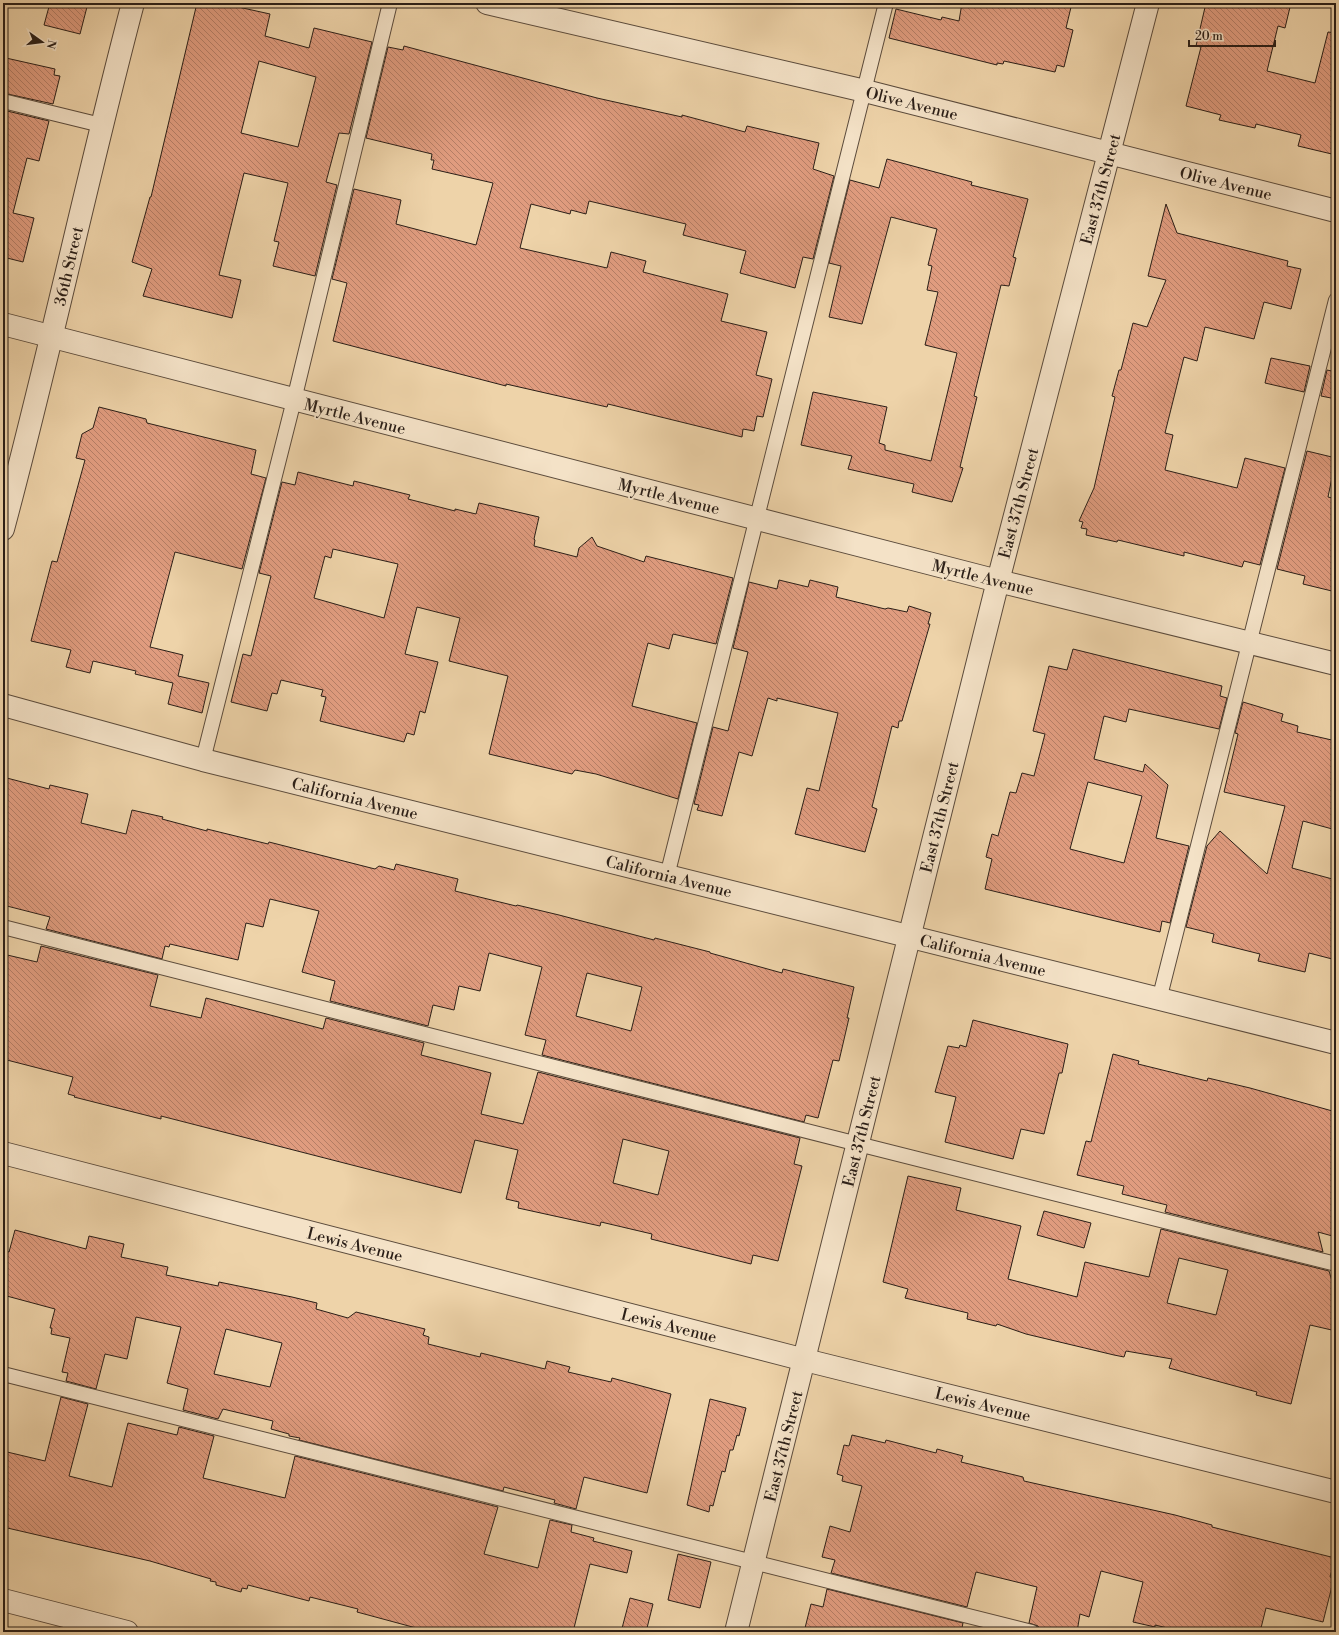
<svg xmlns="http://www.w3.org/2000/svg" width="1339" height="1635" font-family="'Libre Bodoni',serif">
<defs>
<pattern id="building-back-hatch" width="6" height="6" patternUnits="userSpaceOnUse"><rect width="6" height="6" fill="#e09c7f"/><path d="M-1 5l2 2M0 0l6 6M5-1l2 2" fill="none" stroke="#b67f67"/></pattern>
</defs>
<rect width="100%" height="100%" fill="#eed3a9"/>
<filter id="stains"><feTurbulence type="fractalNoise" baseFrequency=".005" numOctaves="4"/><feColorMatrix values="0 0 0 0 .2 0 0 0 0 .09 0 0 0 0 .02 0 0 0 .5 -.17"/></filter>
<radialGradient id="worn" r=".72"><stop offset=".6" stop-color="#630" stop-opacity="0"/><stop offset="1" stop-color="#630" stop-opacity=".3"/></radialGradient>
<g fill="url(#building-back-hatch)" stroke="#2a1e17" fill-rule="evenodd">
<polygon points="50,3 88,3 80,34 44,25"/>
<path d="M197,3H220L270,14L265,36L309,48L314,28L372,42L349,134L339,133L326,182L337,185L315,276L273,266L279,242L274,241L288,183L244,173L219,275L241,280L232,318L143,296L152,269L132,262L150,197H151ZM259,61L316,77L298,147L241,133Z"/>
<polygon points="962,3 1072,3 1066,28 1073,30 1064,67 1057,65 1055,72 1004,61 1003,64 997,63 997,65 889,38 896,9 941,20 942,17 959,21"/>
<polygon points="1206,3 1291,3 1285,28 1278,26 1267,71 1315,83 1328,32 1336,33 1336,155 1298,146 1301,135 1256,124 1255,128 1219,120 1221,115 1186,106 1201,47 1196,46"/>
<polygon points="404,46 597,98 682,117 682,115 745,132 747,126 819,143 813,169 834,176 813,259 803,257 795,288 740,273 746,251 683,235 686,224 589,201 586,214 571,210 570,214 531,204 520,248 607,268 611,252 646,261 643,272 728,294 721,321 767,332 756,375 772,379 763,417 757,416 754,431 743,429 742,437 608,404 607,407 506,384 506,386 333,341 347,283 332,279 354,189 401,200 396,224 476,245 493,183 432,169 434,160 431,160 432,154 366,138 388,47 403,50"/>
<polygon points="6,58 55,69 54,75 60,76 53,104 3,93 3,70"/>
<polygon points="3,110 49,121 39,161 27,158 13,213 34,218 23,262 3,257"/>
<polygon points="887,159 972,182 971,185 1028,199 1013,257 1016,258 1009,286 1001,285 974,396 977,397 960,467 963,468 952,502 912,492 914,484 848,469 852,456 801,445 813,392 887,407 879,443 885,445 885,450 931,461 957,353 925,345 938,292 927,290 932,266 928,265 937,229 891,217 862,324 829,317 841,266 829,263 850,180 879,188"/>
<polygon points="1166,204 1177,233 1288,261 1287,266 1301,269 1291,309 1264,302 1254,339 1205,327 1197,361 1184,357 1165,433 1173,435 1165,470 1237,488 1245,458 1285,468 1260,565 1244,561 1242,567 1184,552 1184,556 1118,540 1117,542 1086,535 1087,529 1081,528 1083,522 1079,521 1094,488 1115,397 1112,396 1119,370 1121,370 1133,323 1147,327 1166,280 1148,276"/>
<polygon points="1271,358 1310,366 1304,392 1265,383"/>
<polygon points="1327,370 1336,372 1336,399 1321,396"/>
<polygon points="99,407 146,419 147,423 256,450 251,474 266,478 242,569 175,552 150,647 183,655 178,676 209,683 202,713 168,704 173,683 135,674 136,671 93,661 90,673 66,667 71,650 31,641 52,561 57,562 85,460 76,458 82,434 93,428"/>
<polygon points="1307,451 1336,458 1328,497 1336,499 1336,592 1303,584 1305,576 1277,569"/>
<path d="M298,472L353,486L354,481L410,495L408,499L455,511V509L476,514L479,503L539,517L534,539L535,540L534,546L577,557L579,548L592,537L597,546L644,562L646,556L733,578L716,644L673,634L669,649L648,643L632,706L697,723L678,799L596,774L575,770L572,774L489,754L508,676L449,661L460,618L417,607L405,654L438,662L425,713L420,711L414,735L407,733L404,742L320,721L326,697L321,696L323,690L281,680L277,694L272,693L267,711L231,702L243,654L251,656L271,576L259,573L282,482L295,485ZM333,549L398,564L384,618L314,598L325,556L331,558Z"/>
<polygon points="779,580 808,587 810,580 838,587 836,597 885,609 888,608 907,612 909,606 931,613 928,624 930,624 902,721 899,721 898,728 892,726 872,807 877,809 865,852 795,834 807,788 819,791 838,713 777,698 777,701 768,698 752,756 739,752 722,816 697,810 699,805 694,804 713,727 728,731 748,652 733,648 749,582 777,589"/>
<path d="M1073,649L1222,686L1220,696L1227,698L1219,729L1129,709L1126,722L1104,716L1094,759L1143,772L1145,764L1168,785L1156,838L1189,846L1170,923L1162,921L1160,932L985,889L992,859L986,857L992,834L998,836L1010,792L1016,793L1022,773L1034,776L1045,734L1033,731L1049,666L1067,670ZM1088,782L1142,796L1124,863L1070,849Z"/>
<polygon points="1243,702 1283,714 1281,721 1298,726 1297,732 1336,741 1336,830 1303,821 1292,868 1336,880 1336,960 1309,953 1305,972 1258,961 1260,954 1212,942 1214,934 1186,927 1207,846 1220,831 1267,874 1285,806 1224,792 1238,734 1235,733"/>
<path d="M3,777L49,789L50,785L88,794L81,823L126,834L132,810L163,817L162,819L207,831V829L268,844L269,842L375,869L379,866L394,870L396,864L458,879L455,891L516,906L517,905L559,915L654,940L655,938L710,952V953L782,973L783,969L854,987L847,1018H849L839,1061L833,1060L818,1118L806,1115L804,1122L542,1055L546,1040L525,1035L542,967L489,953L480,991L459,986L454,1010L433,1005L428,1026L330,1001L335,981L302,972L319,911L270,899L263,927L246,923L238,960L170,944L169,947L165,946L162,959L46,929L50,917L3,905ZM587,973L642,987L631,1031L576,1016Z"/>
<path d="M41,946L158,975L150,1006L201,1018L206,998L323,1029L326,1018L424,1043L421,1055L491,1073L481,1114L523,1124L538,1072L800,1138L794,1164L802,1166L778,1261L753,1255L751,1264L651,1239L652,1234L601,1222L600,1226L518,1208L519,1202L506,1199L518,1150L475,1140L461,1193L161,1116V1119L74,1097L75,1096L68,1094L73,1077L3,1059V954L37,962ZM623,1139L669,1151L658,1195L613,1183Z"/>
<polygon points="973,1020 1068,1044 1062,1073 1059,1073 1044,1134 1021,1129 1013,1159 945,1142 956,1097 935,1092 948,1046 959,1048 960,1045 966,1047"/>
<polygon points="1113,1054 1139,1061 1138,1064 1207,1081 1208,1078 1250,1088 1336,1112 1336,1237 1318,1232 1323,1252 1165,1212 1167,1205 1122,1194 1124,1186 1077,1175 1086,1141 1091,1142"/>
<path d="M908,1176L961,1188L956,1210L1021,1226L1008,1279L1077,1297L1085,1262L1149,1277L1161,1229L1329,1271L1332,1281L1336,1283V1331L1310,1325L1291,1404L1256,1395L1257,1392L1169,1368L1172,1359L1126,1351L1124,1357L1114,1355L1026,1334L997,1324L996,1326L967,1319L968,1313L905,1298L908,1289L883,1282ZM1179,1258L1228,1270L1216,1315L1167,1303Z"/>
<polygon points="1044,1211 1091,1223 1084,1248 1037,1235"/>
<path d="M15,1230L86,1249L89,1236L124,1244L121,1257L168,1267L166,1275L218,1286L219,1282L292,1297L317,1303L316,1309L348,1318L356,1312L425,1329L423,1335L429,1337L428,1344L480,1357L481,1353L545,1369L547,1361L570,1367L568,1372L611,1382L612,1378L671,1394L647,1493L584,1477L576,1509L554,1503L555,1500L504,1487L503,1491L299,1440L300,1438L289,1436V1434L271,1429L273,1421L223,1409L218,1419L183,1410L188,1389L167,1383L181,1327L136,1317L127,1359L105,1354L96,1389L66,1381L68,1373L62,1372L70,1338L51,1334L52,1328H50L55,1309L3,1295V1250L9,1252ZM226,1329L282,1343L270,1387L214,1374Z"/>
<polygon points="61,1397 88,1404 69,1476 112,1487 128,1423 177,1435 179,1427 214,1436 203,1478 285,1498 295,1456 498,1507 484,1554 538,1568 550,1520 572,1525 571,1532 594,1538 593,1541 632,1551 627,1573 590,1564 573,1632 431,1632 357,1612 358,1609 310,1597 309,1601 248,1585 247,1589 242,1588 241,1592 216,1585 216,1582 210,1581 211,1579 150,1561 3,1527 3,1451 45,1461"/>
<polygon points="710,1399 746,1408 739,1436 737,1435 733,1450 730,1450 725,1472 722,1471 713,1506 710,1505 709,1512 687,1505"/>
<polygon points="852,1435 885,1443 886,1440 936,1453 937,1449 963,1456 961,1462 1023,1477 1024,1481 1175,1515 1212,1525 1212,1527 1335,1558 1330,1577 1334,1578 1323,1622 1266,1608 1260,1632 1184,1632 1155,1625 1155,1627 1133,1622 1143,1582 1101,1571 1089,1617 1080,1614 1077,1632 1040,1632 1038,1626 1029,1623 1037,1587 976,1572 967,1607 831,1573 835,1560 822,1557 830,1526 850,1532 862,1486 842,1481 843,1476 837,1474 844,1445 849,1446"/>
<polygon points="678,1554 711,1562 700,1608 668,1600"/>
<polygon points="827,1589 963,1623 961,1632 804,1632 811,1604 823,1607"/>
<polygon points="630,1598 653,1604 646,1632 621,1632"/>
</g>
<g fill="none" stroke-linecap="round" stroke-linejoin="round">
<defs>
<g id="lane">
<polyline points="3,101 101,125"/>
<polyline points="203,760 294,400 390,3"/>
<polyline points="667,876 886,3"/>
<polyline points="3,927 858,1144 1336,1264"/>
<polyline points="1159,1000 1336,300"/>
<polyline points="3,1374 1032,1632"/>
</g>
<g id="street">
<polyline points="487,3 865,91 1336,211"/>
<polyline points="3,324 998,581 1336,664"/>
<path d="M3,529C50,354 87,177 133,3"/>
<polyline points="3,705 203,760 1336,1043"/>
<polyline points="3,1153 805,1360 1336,1492"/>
<polyline points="3,1600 127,1632"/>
<polyline points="736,1632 998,581 1148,3"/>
</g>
</defs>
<use href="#lane" stroke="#5b4b3c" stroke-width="16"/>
<use href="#street" stroke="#5b4b3c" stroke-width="24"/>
<use href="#lane" stroke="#f4e2c7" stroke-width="14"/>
<use href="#street" stroke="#f4e2c7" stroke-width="22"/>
</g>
<g text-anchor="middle" stroke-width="3.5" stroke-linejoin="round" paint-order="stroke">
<g font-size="16" fill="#2a1e17" stroke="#f4e2c7">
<text transform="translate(912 103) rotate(14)" y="6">Olive Avenue</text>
<text transform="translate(1226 183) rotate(14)" y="6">Olive Avenue</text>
<text transform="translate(1100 189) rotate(-75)" y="6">East 37th Street</text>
<text transform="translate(68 266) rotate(-77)" y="6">36th Street</text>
<text transform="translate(355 416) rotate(14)" y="6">Myrtle Avenue</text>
<text transform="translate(669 496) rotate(14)" y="6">Myrtle Avenue</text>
<text transform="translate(1018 503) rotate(-75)" y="6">East 37th Street</text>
<text transform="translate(983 577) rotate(14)" y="6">Myrtle Avenue</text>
<text transform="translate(355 798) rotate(14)" y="6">California Avenue</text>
<text transform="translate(939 817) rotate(-76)" y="6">East 37th Street</text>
<text transform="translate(669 876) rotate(14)" y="6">California Avenue</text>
<text transform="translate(983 955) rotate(14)" y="6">California Avenue</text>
<text transform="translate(861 1131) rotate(-76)" y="6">East 37th Street</text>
<text transform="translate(355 1244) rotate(14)" y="6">Lewis Avenue</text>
<text transform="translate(669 1325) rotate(14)" y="6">Lewis Avenue</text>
<text transform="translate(983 1404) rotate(14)" y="6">Lewis Avenue</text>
<text transform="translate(783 1446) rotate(-76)" y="6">East 37th Street</text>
</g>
</g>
<rect width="1339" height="1635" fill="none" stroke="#eed3a9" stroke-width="16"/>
<rect x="4" y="4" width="1331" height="1627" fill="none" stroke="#2a1e17" stroke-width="2"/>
<rect x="8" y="8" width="1323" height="1619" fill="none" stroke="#2a1e17"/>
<g transform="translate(42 42) rotate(104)" stroke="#f4e2c7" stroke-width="3" paint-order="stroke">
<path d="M0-3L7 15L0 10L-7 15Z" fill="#2a1e17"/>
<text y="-6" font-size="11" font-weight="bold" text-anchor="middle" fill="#2a1e17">N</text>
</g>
<path d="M1189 40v6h86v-6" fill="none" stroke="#2a1e17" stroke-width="2"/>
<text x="1195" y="40" font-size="12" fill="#2a1e17" stroke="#f4e2c7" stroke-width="3" paint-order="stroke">20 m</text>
<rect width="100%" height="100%" filter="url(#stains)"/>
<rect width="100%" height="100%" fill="url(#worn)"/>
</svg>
